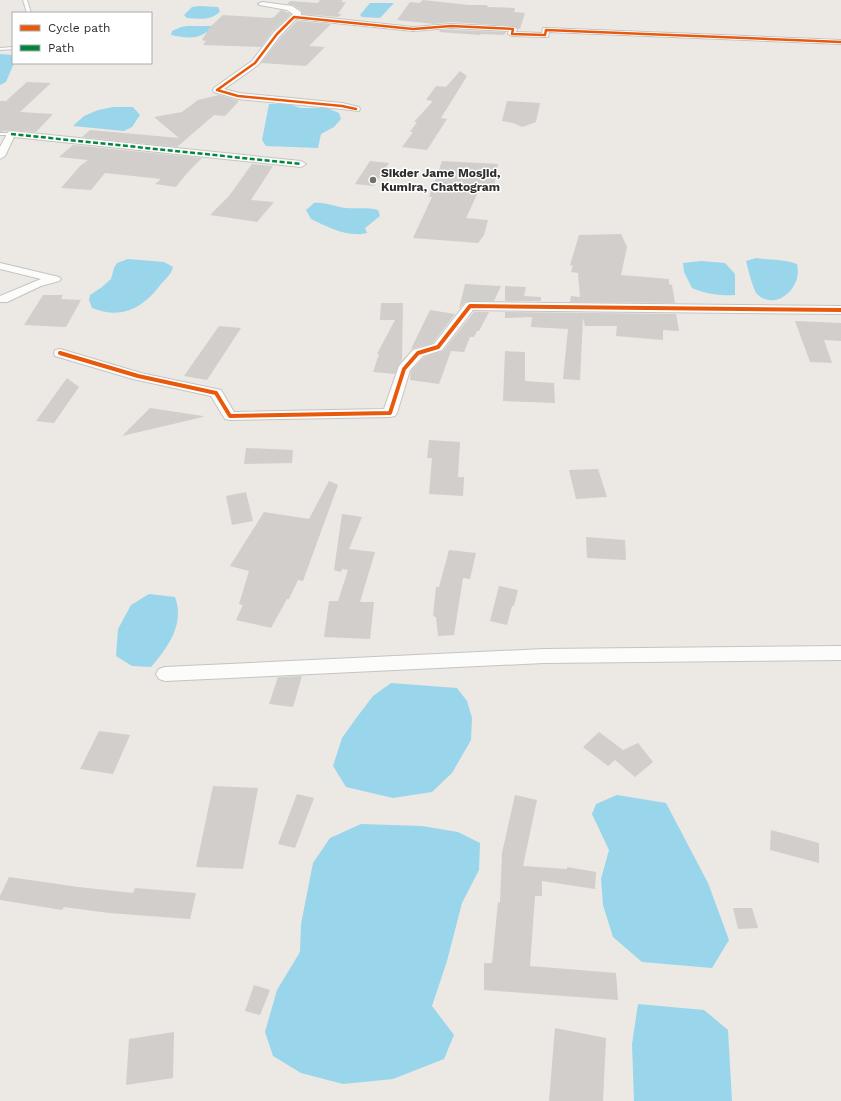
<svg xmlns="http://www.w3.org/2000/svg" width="841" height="1101" font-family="'Work Sans',sans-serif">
<rect width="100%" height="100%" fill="#ece8e4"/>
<g fill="#99d6ec">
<polygon points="370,3 394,3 380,18 362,17 360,15"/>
<path d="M199,6L218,7L220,11C212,21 199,19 187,18L184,15L192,7Z"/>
<path d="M187,26H213C200,41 188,38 171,35L172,31L181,27Z"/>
<polygon points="0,54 13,55 13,63 14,63 6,82 0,85"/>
<polygon points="269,104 288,104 301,108 327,108 339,113 341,119 334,127 321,134 318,148 266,146 262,140"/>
<polygon points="113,107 133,107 140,115 132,127 124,131 73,126 84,116 98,110"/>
<path d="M314,203C326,202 335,207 346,208C357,209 367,207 378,210L380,216L365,228L367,233C348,238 328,227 311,219L306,210Z"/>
<path d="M756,258C770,260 784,259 797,264C803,287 777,311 758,295C753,291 748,268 746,261Z"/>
<path d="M128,259L164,262L173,267C171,275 166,278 161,284C143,308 122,320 92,308L89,300L90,295L102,287L111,279L114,268L117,263Z"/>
<path d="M701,261L725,263L735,274V295C720,296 706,294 692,288L684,272L683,263Z"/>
<path d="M149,594L175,597C185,624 168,647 151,667L132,666L116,656L118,629L131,605Z"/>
<polygon points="391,683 457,688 467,701 472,718 471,740 452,773 432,792 393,798 346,787 333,766 342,738 357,717 373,696"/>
<polygon points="617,795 666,803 708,883 729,940 712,968 642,962 613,937 603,905 601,879 609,850 592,814 596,804"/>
<polygon points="361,824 422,826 458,832 480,843 479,870 462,903 447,961 432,1006 454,1035 444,1059 393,1079 343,1084 301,1073 273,1056 265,1032 277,990 300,952 301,924 313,863 330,838"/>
<polygon points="638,1004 704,1010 728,1030 732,1101 634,1101 632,1044"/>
</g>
<g fill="#d1cecb">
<polygon points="320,0 343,0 341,2 346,2 338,14 342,14 338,17 302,14 302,11 293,5 287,4 290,1 318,3"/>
<polygon points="423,0 468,5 487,5 488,7 515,8 514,12 525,13 520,29 513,26 451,22 434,24 397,20 410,2 419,3"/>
<polygon points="281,10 291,14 273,31 261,47 203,45 206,41 202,40 210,27 223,15 271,18 274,17"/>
<polygon points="297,21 331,24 309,46 325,47 306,66 261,63 281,37"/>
<polygon points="440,30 451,30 506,32 504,35 481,34 480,35 439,32"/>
<polygon points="460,71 467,76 441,118 447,119 427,150 402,147 413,132 410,132 417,122 414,122 433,101 426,100 436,86 446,87"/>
<polygon points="27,82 51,83 20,112 53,114 36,132 11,130 0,132 0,101 6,101"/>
<polygon points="219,95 239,101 225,116 214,115 177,147 82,137 90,130 179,138 154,117 182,112 198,100"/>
<polygon points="507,101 540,103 536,122 522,127 513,123 502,121"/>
<polygon points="73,145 202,158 188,172 176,187 155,184 161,179 105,173 91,190 61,188 80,166 88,160 59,157"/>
<polygon points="370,161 389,163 374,186 355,184"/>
<polygon points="442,161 498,164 494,187 481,186 466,218 488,220 484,235 478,243 413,238 432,197 429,197"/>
<polygon points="252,164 273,166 251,200 274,202 257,222 210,215 229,196"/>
<polygon points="621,234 627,247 621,275 669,279 669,284 672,285 675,303 570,302 571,296 580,297 578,273 571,272 573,266 570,265 579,235"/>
<polygon points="465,284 501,286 494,301 470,301 465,302 459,309"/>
<polygon points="505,286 526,287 524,296 541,297 541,301 505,301"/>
<polygon points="43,295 63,295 61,299 81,300 66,327 24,325"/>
<polygon points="381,303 403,303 402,360 398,366 395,374 373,372 379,354 377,354 395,320 380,320"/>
<polygon points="430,310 455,314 433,343 411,349"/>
<polygon points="474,312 489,312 479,331 477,331 474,337 470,337 464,352 451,351 439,384 410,380 411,371 424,357 443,351"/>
<polygon points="505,312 676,314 679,331 663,330 663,340 616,336 617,326 585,326 583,318 580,380 563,379 568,329 531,327 532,317 505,318"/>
<polygon points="795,321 841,323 841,341 824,340 832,363 810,362"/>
<polygon points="219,326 241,328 207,380 184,376"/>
<polygon points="505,351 525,352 525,381 554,383 555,403 503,401"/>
<polygon points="67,378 79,387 54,423 36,421"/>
<polygon points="150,408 203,416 203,417 122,436"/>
<polygon points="429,440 460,442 458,477 464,477 463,496 429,494 432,458 427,458"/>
<polygon points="246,448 293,450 292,463 244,464"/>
<polygon points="598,469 607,497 576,499 569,470"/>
<polygon points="329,481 338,485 303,581 298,580 289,599 287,599 271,628 236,620 243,605 239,604 249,571 230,566 264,512 309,519"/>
<polygon points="246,492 253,521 232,525 226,496"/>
<polygon points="342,514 362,517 349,549 375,552 360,602 374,602 370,639 324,637 329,601 338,601 348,570 342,569 341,572 334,570"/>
<polygon points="586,537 625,540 626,560 587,558"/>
<polygon points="449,550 476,553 470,579 463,578 454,635 438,636 436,617 433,616 436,587 439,587"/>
<polygon points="499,586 518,590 514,606 512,606 507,625 490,621"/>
<polygon points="302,676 293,707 269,704 278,677"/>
<polygon points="99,731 130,735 113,774 80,769"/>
<polygon points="599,732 623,750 638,743 653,762 635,777 615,760 608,766 583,747"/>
<polygon points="213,786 258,788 243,869 196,867"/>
<polygon points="297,794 314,798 295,848 278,844"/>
<polygon points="515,795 537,800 523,866 567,869 567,867 596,872 595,889 542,881 542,896 535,896 530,966 616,973 618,1000 484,990 484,963 492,963 498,902 500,903 502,853"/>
<polygon points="771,830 819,843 819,863 770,850"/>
<polygon points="9,877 78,887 133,893 135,888 196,893 190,919 109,913 64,907 62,910 0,900 0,896"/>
<polygon points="733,908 752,908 758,928 738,929"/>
<polygon points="254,985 270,990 260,1015 245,1011"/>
<polygon points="555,1028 606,1038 603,1101 549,1101"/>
<polygon points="174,1032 173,1078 126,1085 129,1039"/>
</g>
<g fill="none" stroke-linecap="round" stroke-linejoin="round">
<defs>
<g id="service">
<polygon points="23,0 27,0 31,13 27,13"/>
<polygon points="13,47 13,49 0,50 0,48"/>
<polygon points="0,133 11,133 13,134 11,135 0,135"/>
</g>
<g id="minor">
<polygon points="262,2 292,6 301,12 301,15 413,27 451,24 513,27 517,29 516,32 542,33 543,28 546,28 841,40 841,44 549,32 548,37 545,37 512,36 508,34 509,31 451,28 413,31 296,19 280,36 258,65 224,89 239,93 342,103 359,107 360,109 359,111 342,109 238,99 214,92 213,90 214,88 252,61 274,32 293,14 287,10 260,5 258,4"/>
<polygon points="11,131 301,161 306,164 301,167 14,137 5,156 0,159 0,147 8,132"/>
<polygon points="0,263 59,277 61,279 59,281 41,286 7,302 0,302 0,296 41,279 0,269"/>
<polygon points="470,302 841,306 841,314 473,310 442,350 423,356 410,370 397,413 395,416 390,417 230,420 225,419 211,396 133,379 55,356 54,353 55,350 60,349 141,373 221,390 234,412 384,409 399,366 413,350 434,344 466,303"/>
<polygon points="841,646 841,660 544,663 165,681 159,679 156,674 159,669 165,667 544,649"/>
</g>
</defs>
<use href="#service" stroke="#c5c4c5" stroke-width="2"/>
<use href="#minor" stroke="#c5c4c5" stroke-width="2"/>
<use href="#service" fill="#fcfcfb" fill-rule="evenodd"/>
<use href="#minor" fill="#fcfcfb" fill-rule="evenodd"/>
<polyline stroke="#00873e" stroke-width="2.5" stroke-dasharray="5 2.5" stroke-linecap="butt" points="11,134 301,164"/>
<defs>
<polyline id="cycleway-far1" points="356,109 342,106 238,96 217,90 255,63 277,34 294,17 413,29 451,26 513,29 512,34 545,35 546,30 841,42"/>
<polyline id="cycleway" points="60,353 138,376 216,393 230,416 390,413 404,369 418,353 438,347 470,306 841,310"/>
</defs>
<use href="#cycleway-far1" stroke="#fff" stroke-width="3.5"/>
<use href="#cycleway" stroke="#fff" stroke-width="6"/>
<use href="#cycleway-far1" stroke="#e8590c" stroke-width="2.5"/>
<use href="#cycleway" stroke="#e8590c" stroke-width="4"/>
</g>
<circle fill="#706f6e" stroke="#fff" stroke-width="1.5" cx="373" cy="180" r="4"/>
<g text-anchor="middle" stroke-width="3" stroke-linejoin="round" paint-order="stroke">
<g font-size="12" font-weight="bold" fill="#2e2e2e" stroke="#fff" text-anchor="start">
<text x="381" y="177">Sikder Jame Mosjid,<tspan x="381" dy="14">Kumira, Chattogram</tspan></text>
</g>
</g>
<rect x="12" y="12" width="140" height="52" fill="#ffffff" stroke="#ababab"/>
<rect x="20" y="25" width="20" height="6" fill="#e8590c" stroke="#ababab"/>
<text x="48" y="32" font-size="12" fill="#2e2e2e">Cycle path</text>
<rect x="20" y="45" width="20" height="6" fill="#00873e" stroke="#ababab"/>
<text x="48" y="52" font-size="12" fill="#2e2e2e">Path</text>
</svg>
